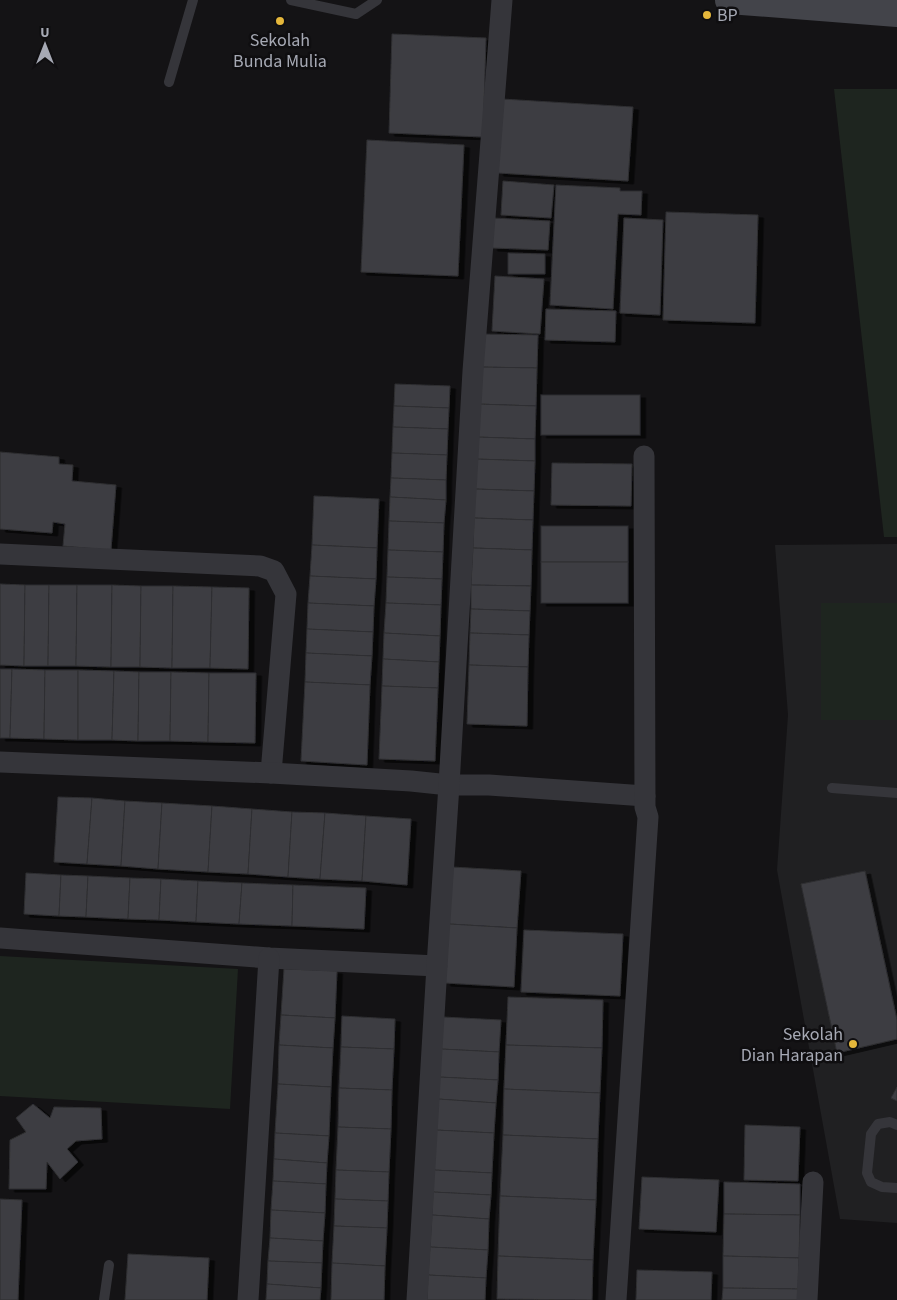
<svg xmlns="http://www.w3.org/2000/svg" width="897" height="1300" font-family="'Source Sans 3',sans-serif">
<defs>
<filter id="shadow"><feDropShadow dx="5.5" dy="3" stdDeviation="0" flood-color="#0009"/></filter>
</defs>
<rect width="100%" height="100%" fill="#141315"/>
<polygon fill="#202022" points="897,544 897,1223 840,1219 777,870 788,715 775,545"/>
<g fill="#1e251f">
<polygon points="834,89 897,89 897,537 884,537"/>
<rect x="821" y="603" width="76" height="117"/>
<polygon points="0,956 238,969 230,1109 0,1096"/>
</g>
<g fill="#3e3e42" stroke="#2e2e31" filter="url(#shadow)">
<polygon points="392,34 486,38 483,137 389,133"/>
<polygon points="502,99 633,107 628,181 498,173"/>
<polygon points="367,140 464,145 458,276 361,272"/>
<polygon points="503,181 554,185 551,218 501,215"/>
<polygon points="556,185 620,188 620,191 642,191 641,215 618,214 613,309 550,305"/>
<polygon points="666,212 758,215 755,323 663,320"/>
<polygon points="493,218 550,221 548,250 492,248"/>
<polygon points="624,218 663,220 660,315 620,313"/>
<polygon points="508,253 545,254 545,274 508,274"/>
<polygon points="495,276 544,279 540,334 492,331"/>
<polygon points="546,309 616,311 615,342 545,340"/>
<polygon points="479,334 538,335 537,368 478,367"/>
<polygon points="478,367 537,368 536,406 477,404"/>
<polygon points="395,384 450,386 449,408 394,406"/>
<rect x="541" y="395" width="99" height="40"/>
<polygon points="477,404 536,406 535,439 476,437"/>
<polygon points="394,406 449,408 448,429 393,427"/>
<polygon points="393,427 448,429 447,455 392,453"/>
<polygon points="476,437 535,439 535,461 475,459"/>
<polygon points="0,452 59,457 59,464 73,465 72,481 116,485 111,550 63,546 65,524 53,522 52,533 0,529"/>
<polygon points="392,453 447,455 446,480 391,478"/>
<polygon points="475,459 535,461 534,491 475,489"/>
<polygon points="552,463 632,464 631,506 551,505"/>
<polygon points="391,478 446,480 446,500 390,497"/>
<polygon points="475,489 534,491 533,520 474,518"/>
<polygon points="314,496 379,499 377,548 312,545"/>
<polygon points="390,497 446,500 444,523 389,521"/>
<polygon points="474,518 533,520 532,550 473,548"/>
<polygon points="389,521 444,523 443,552 388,550"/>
<rect x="541" y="526" width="87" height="36"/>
<polygon points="312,545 377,548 376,579 310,576"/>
<polygon points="473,548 532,550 531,586 471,585"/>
<polygon points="388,550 443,552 442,579 387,577"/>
<rect x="541" y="562" width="87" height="41"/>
<polygon points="310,576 376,579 374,606 308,603"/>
<polygon points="387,577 442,579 441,605 386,603"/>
<polygon points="0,584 25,585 24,666 0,665"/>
<polygon points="25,585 49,585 48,666 24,666"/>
<polygon points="49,585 77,585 76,666 48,666"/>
<polygon points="77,585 112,585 111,667 76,666"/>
<polygon points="112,585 141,586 140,667 111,667"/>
<polygon points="471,585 531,586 530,611 471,609"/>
<polygon points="141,586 173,586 172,668 140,667"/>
<polygon points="173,586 212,587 210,668 172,668"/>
<polygon points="212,587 249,588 248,669 210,668"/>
<polygon points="308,603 374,606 373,632 307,629"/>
<polygon points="386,603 441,605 440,636 384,633"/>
<polygon points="471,609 530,611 529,635 470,633"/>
<polygon points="307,629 373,632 372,656 306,653"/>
<polygon points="384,633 440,636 439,662 383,659"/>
<polygon points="470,633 529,635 528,667 469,665"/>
<polygon points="306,653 372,656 370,685 305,682"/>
<polygon points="383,659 439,662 438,688 382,686"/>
<polygon points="469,665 528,667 527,726 467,724"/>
<polygon points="0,669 12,669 10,738 0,738"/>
<polygon points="12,669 45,670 44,739 10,738"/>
<polygon points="45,670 78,670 78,740 44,739"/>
<polygon points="78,670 114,671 112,740 78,740"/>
<polygon points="114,671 139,672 138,741 112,740"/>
<polygon points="139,672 171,672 170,741 138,741"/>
<polygon points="171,672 209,673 208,742 170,741"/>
<polygon points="209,673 256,673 255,743 208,742"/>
<polygon points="305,682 370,685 367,765 301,761"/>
<polygon points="382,686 438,688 435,761 379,759"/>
<polygon points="58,797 92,798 87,864 54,862"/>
<polygon points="92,798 125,801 121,866 87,864"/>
<polygon points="125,801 162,803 158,869 121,866"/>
<polygon points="162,803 212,806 208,872 158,869"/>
<polygon points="212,806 252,809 248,874 208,872"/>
<polygon points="252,809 292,812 288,877 248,874"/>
<polygon points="292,812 325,813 320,879 288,877"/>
<polygon points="325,813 366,816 362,881 320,879"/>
<polygon points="366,816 411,819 407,885 362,881"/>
<polygon points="452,867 521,871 517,928 449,924"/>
<polygon points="865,871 897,1020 897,1039 837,1053 801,884"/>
<polygon points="26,873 61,875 59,916 24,914"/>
<polygon points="61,875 88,876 86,917 59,916"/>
<polygon points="88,876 130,878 128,919 86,917"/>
<polygon points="130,878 161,879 159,920 128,919"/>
<polygon points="161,879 198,881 196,922 159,920"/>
<polygon points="198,881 242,883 239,924 196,922"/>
<polygon points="242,883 293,885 292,926 239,924"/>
<polygon points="293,885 366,888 364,929 292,926"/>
<polygon points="449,924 517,928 514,987 445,983"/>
<polygon points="524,930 623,934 620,996 521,992"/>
<polygon points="284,969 337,971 335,1018 281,1015"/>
<polygon points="508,997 603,1000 602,1048 506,1045"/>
<polygon points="281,1015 335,1018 333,1048 279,1045"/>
<polygon points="342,1016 395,1019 394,1049 341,1047"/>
<polygon points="443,1017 501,1020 499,1052 441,1049"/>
<polygon points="279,1045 333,1048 331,1087 278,1084"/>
<polygon points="506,1045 602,1048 600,1093 504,1089"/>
<polygon points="341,1047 394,1049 392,1090 339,1088"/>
<polygon points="441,1049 499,1052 498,1080 439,1077"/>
<polygon points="439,1077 498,1080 496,1103 438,1099"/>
<polygon points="278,1084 331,1087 329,1136 275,1133"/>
<polygon points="897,1087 897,1101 891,1098"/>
<polygon points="339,1088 392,1090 391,1129 338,1127"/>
<polygon points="504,1089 600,1093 598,1139 503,1135"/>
<polygon points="438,1099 496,1103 494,1133 436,1130"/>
<polygon points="33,1104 50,1118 54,1107 101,1108 102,1139 76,1141 67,1149 78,1162 60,1179 47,1162 46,1189 9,1189 10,1140 26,1132 16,1118"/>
<polygon points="745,1125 800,1127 798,1181 744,1180"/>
<polygon points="338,1127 391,1129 389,1172 336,1170"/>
<polygon points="436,1130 494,1133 492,1173 434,1170"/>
<polygon points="275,1133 329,1136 327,1163 274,1159"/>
<polygon points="503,1135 598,1139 596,1200 500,1196"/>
<polygon points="274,1159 327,1163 326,1184 273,1181"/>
<polygon points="336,1170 389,1172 388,1201 335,1199"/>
<polygon points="434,1170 492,1173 491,1195 433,1192"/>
<polygon points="642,1177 719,1180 716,1232 639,1229"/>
<polygon points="273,1181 326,1184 325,1213 271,1210"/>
<polygon points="724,1182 800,1184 800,1215 724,1214"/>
<polygon points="433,1192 491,1195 489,1219 432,1215"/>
<polygon points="500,1196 596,1200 593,1260 498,1256"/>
<polygon points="0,1199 22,1200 18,1300 0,1300"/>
<polygon points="335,1199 388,1201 387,1228 334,1226"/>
<polygon points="271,1210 325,1213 323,1241 270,1238"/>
<polygon points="724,1214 800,1215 799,1258 723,1256"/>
<polygon points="432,1215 489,1219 488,1250 430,1247"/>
<polygon points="334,1226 387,1228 385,1266 332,1263"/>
<polygon points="270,1238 323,1241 322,1263 268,1261"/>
<polygon points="430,1247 488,1250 486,1278 428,1275"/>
<polygon points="128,1254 209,1258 207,1300 125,1300"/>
<polygon points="498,1256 593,1260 592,1300 497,1299"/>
<polygon points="723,1256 799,1258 798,1289 723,1288"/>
<polygon points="268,1261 322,1263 321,1288 267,1284"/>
<polygon points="332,1263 385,1266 384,1300 331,1300"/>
<polygon points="637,1270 712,1272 711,1300 636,1300"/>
<polygon points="428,1275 486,1278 485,1300 427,1300"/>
<polygon points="267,1284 321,1288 320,1300 266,1300"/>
<polygon points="723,1288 798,1289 798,1300 722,1300"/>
</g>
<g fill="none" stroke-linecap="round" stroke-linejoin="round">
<g stroke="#35353a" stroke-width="10">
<polyline points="291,0 356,14 377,0"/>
<polyline points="169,82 193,0"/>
<polyline points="832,788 897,793"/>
<polyline points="897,1125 890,1122 878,1124 871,1134 867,1173 871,1182 882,1187 897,1188"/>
<polyline points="104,1300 109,1265"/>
</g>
<g stroke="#35353a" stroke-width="21">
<polyline points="0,554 260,566 274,571 286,594 271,773"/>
<polyline points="0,762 271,773 411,781 449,785 489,785 645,796"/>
<polyline points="0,938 269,958 437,966"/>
<polyline points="248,1300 269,958"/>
<polyline points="417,1300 437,966 449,785 473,371 502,0"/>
<polyline points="616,1300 648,817 645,807 644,456"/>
<polyline points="807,1300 813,1182"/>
</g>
<polyline stroke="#43444a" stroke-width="28" points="729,0 897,13"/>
</g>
<g fill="#e5b73b" stroke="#0f0e10" stroke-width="2">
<circle cx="707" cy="15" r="5"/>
<circle cx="280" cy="21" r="5"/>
<circle cx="853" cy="1044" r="5"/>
</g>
<g text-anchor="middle" stroke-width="5" stroke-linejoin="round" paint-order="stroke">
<g font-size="18" fill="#a6a9b4" stroke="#0f0e10" text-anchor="start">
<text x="717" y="21">BP</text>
<text x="280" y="46" text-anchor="middle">Sekolah<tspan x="280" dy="21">Bunda Mulia</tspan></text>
<text x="843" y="1040" text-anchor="end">Sekolah<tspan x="843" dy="21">Dian Harapan</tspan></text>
</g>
</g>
<g transform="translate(45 45)" stroke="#0f0e10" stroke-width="4" paint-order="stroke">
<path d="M0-4L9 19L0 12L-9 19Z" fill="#a6a9b4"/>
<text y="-8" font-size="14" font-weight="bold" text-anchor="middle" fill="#a6a9b4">U</text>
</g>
</svg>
